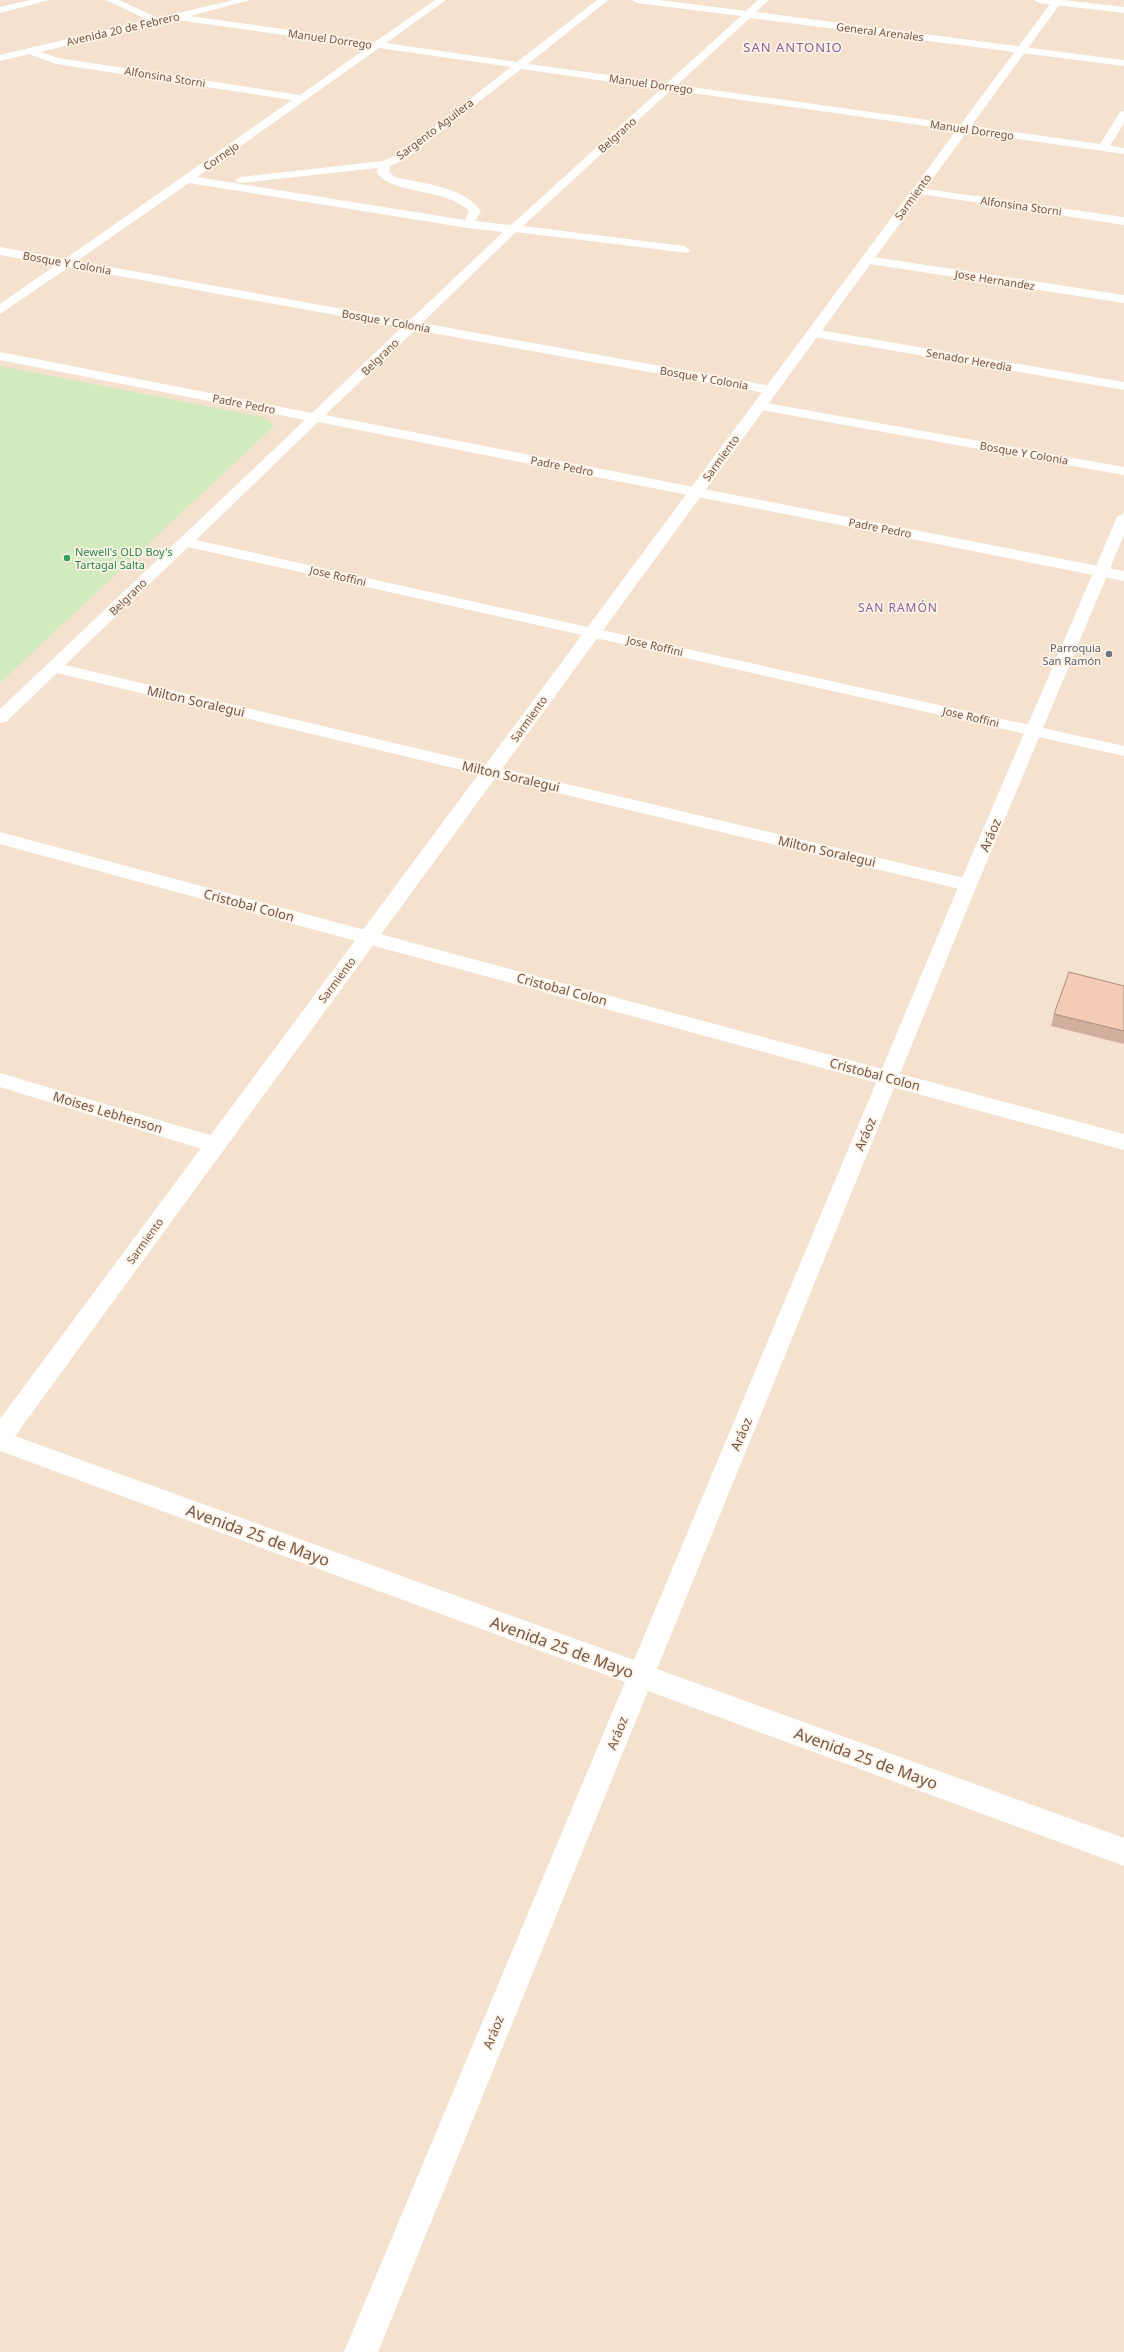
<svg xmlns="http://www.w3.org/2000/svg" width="1124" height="2352" font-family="'Noto Sans',sans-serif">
<rect width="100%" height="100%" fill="#fdf0e0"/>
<rect fill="#f5e2ce" x="0" y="0" width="1124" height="2352"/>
<polygon fill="#d2ebbe" points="0,366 263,417 274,426 0,683"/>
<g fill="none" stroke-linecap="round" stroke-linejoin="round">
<g fill="#fff" fill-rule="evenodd">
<polygon points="31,0 49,0 0,13 0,7"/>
<path d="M106,0H119L158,18L233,0H250L190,16L375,42L435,0H446L386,43L517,62L597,0H608L528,64L667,83L741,16L637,3L632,0H659L746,11L758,0H769L756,12L1124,60V66L750,18L677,85L1100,144L1120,112L1124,111V123L1110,146L1124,148V154L671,90L523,226L684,246L690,250L688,253L516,232L422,323L771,386L776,387L778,390L776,393L771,394L415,330L325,415L1124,571V581L318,422L196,540L1124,746V756L188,547L65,665L968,879L975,881L977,885L975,889L968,891L57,673L6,722L0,723V709L305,420L0,360V352L312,413L402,327L69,267L0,314V304L56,265L0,255V247L65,259L292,100L56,64L29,54L0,61V55L148,20ZM176,19L178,20L368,47L300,95L58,58L40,52ZM379,48L511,67L398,155L383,161L241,177L235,180L241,183L378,168L377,173C393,195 444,187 469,211L465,220L197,177ZM521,69L661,89L511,225L475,221L481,211C463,186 423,184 395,177L389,172L390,166L406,159ZM189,183L468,228L503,232L409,321L77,261Z"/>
<polygon points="1034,0 1063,0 1124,7 1124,13 1039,3"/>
<polygon points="918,188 1124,217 1124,225 914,193 912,191"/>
<polygon points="867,256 1124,295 1124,303 863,263 861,260"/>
<polygon points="813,329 1124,382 1124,390 808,336 806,333"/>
<polygon points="760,402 1124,467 1124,475 755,409 753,406"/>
<polygon points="0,832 1124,1134 1124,1150 0,844"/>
<polygon points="0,1073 223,1139 226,1145 223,1151 215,1153 0,1087"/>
</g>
<polygon fill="#fff" fill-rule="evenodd" points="1053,0 1063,0 15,1436 634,1660 959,885 1117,517 1124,513 1124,535 977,885 657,1669 1124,1838 1124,1866 648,1691 378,2352 344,2352 625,1682 0,1451 0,1419"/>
</g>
<polygon fill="#d2af9d" points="1124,986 1124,1044 1051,1026 1054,1014"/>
<polygon fill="#f4ccb6" stroke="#ab8f7f" points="1069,972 1124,986 1124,1031 1054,1014"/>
<circle fill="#2e9e5b" stroke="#fff4e7" stroke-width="1.5" cx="67" cy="558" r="4"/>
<circle fill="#6b7280" stroke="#fff4e7" stroke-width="1.5" cx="1109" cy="654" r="4"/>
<g text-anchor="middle" stroke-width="3.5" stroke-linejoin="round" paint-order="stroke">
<g font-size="11" fill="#755546" stroke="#fff4e7">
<text transform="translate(123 29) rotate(-13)" y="4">Avenida 20 de Febrero</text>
<text transform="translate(880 32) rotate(7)" y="4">General Arenales</text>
<text transform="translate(330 39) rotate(8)" y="4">Manuel Dorrego</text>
<text transform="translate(165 77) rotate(9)" y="4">Alfonsina Storni</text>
<text transform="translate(651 84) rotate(8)" y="4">Manuel Dorrego</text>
<text transform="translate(435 129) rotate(-37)" y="4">Sargento Aguilera</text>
<text transform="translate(972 130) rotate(8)" y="4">Manuel Dorrego</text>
<text transform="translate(617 135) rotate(-42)" y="4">Belgrano</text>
<text transform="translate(221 156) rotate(-35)" y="4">Cornejo</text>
<text transform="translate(913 197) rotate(-54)" y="4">Sarmiento</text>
<text transform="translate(1021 206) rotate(8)" y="4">Alfonsina Storni</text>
<text transform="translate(67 263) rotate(10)" y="4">Bosque Y Colonia</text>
<text transform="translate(995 280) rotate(9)" y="4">Jose Hernandez</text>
<text transform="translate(386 321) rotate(10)" y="4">Bosque Y Colonia</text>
<text transform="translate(380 357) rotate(-44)" y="4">Belgrano</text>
<text transform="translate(969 360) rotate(10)" y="4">Senador Heredia</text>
<text transform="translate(704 378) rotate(10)" y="4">Bosque Y Colonia</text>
<text transform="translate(244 404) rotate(11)" y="4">Padre Pedro</text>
<text transform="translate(1024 453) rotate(10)" y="4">Bosque Y Colonia</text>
<text transform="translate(721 458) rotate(-54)" y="4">Sarmiento</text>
<text transform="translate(562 466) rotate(11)" y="4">Padre Pedro</text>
<text transform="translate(880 528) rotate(11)" y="4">Padre Pedro</text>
<text transform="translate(338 576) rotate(13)" y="4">Jose Roffini</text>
<text transform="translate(128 597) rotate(-44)" y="4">Belgrano</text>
<text transform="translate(655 646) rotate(13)" y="4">Jose Roffini</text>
<text transform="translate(971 717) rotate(13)" y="4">Jose Roffini</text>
<text transform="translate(529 719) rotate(-54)" y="4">Sarmiento</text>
<text transform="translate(337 980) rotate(-53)" y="4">Sarmiento</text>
<text transform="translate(145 1241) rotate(-54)" y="4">Sarmiento</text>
</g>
<g font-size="11" fill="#27864d" stroke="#fff4e7" text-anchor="start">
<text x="75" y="556">Newell's OLD Boy's<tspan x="75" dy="13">Tartagal Salta</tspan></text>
</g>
<g font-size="11" fill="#5b616d" stroke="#fff4e7" text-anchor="end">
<text x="1101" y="652">Parroquia<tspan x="1101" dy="13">San Ramón</tspan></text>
</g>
<g font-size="12" letter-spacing="1" fill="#836199" stroke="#fff4e7">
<text x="898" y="612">SAN RAMÓN</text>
</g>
<g font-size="13" letter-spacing="1" fill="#836199" stroke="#fff4e7">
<text x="793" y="52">SAN ANTONIO</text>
</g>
<g font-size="13" fill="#755546" stroke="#fff4e7">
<text transform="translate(196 701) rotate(13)" y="5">Milton Soralegui</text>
<text transform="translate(511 776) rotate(13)" y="5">Milton Soralegui</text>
<text transform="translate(990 835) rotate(-67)" y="5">Aráoz</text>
<text transform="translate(827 851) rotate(13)" y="5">Milton Soralegui</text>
<text transform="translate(249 905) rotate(15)" y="5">Cristobal Colon</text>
<text transform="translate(562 989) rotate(15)" y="5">Cristobal Colon</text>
<text transform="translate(875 1074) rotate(15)" y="5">Cristobal Colon</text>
<text transform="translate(108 1112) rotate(17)" y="5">Moises Lebhenson</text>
<text transform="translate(865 1134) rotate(-67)" y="5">Aráoz</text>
<text transform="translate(741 1434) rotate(-67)" y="5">Aráoz</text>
<text transform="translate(617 1733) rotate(-68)" y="5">Aráoz</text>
<text transform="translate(493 2032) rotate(-68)" y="5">Aráoz</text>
</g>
<g font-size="16" fill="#755546" stroke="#fff4e7">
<text transform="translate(258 1535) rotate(20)" y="6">Avenida 25 de Mayo</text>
<text transform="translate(562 1647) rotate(20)" y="6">Avenida 25 de Mayo</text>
<text transform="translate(866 1758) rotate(20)" y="6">Avenida 25 de Mayo</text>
</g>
</g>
</svg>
